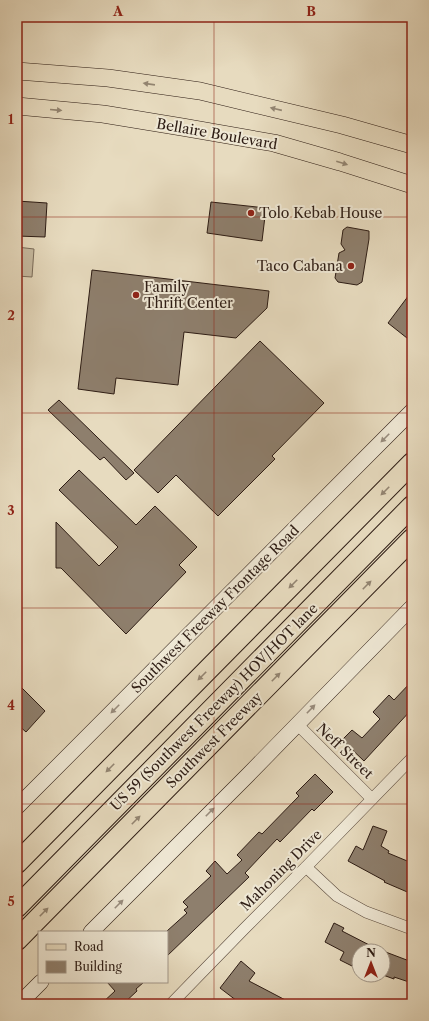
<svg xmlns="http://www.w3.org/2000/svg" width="429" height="1021" font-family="'Libre Caslon Text',serif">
<rect width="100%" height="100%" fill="#e7dbbf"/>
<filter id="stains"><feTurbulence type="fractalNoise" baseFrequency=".005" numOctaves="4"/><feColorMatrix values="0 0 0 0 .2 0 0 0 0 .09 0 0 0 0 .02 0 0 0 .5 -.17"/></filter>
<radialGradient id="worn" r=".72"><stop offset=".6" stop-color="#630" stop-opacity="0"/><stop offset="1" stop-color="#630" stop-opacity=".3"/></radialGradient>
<polygon fill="#c7bba2" stroke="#7a6c5b" points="17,247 34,249 32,277 17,276"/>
<g fill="#8e7f6d" stroke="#2d1c14">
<polygon points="17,201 47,203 45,237 17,236"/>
<polygon points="211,202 266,208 262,241 207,233"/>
<polygon points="347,227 369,231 369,239 362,282 357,285 338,282 335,278 339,253 345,250 341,244 343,230"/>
<polygon points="92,270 269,291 267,308 236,338 184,332 178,385 116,378 114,394 78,389"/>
<polygon points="412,291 412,342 388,323"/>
<polygon points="260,341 324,403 272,456 275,459 218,516 176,475 158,493 134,470"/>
<polygon points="59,400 134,473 126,480 104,457 100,460 48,410"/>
<polygon points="79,470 136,525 155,506 197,547 179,565 186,572 126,634 61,568 56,568 56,522 99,566 118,547 59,490"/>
<polygon points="412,681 412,709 364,761 342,740 352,730 362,738 380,719 373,712 389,695 394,700"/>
<polygon points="17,683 45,711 26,732 17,724"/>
<polygon points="315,774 333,792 314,811 312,809 280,842 277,839 245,873 249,877 167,956 167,931 187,913 184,910 188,907 183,902 211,876 206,871 215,861 227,874 242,860 237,855 259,832 262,834 299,796 296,793"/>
<polygon points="373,826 387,831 381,846 389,851 388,853 412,863 412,894 384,882 385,881 348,861 356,846 363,850"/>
<polygon points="334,923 344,928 342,931 381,951 359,951 352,966 340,960 344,952 325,942"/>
<polygon points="383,951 412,962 412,983 394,977 394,979 383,975"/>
<polygon points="241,961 255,973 249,981 293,1004 241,1004 220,988"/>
<polygon points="107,982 144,982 136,989 137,991 123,1004 101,1004 115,991"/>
</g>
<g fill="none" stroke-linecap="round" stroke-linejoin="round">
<defs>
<g id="minor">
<polyline points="297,724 372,799"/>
<polyline points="306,867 337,896 366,912 412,929"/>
<polyline points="171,1004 244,929 306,867 412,758"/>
</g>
<g id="secondary">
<polyline points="17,807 412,411"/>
<polyline points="91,932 248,775 412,607"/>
<polyline points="19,1004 41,982"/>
</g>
<g id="primary">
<polyline points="17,71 108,78 200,91 342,125 412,145"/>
<polyline points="17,106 103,114 182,127 274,143 340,162 412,185"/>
</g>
<g id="motorway">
<polyline points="17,863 412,463"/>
<polyline points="17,907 412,506"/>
<polyline points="17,940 412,539"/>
</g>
</defs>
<use href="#minor" stroke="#5c4c3f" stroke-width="12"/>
<use href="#secondary" stroke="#2d1c14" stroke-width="16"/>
<use href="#primary" stroke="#2d1c14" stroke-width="18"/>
<use href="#motorway" stroke="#2d1c14" stroke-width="22"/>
<use href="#minor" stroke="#efe8d5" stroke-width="11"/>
<use href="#secondary" stroke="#efe8d5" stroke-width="15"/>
<use href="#primary" stroke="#e7dbbf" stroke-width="17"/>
<use href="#motorway" stroke="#e7dbbf" stroke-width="20"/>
</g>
<defs><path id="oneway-solid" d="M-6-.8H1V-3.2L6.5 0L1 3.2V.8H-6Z"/></defs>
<g fill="#938572">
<use href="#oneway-solid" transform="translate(149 84) rotate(-172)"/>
<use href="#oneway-solid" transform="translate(276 109) rotate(-167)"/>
<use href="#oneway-solid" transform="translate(56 110) rotate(5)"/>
<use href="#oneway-solid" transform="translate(342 163) rotate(17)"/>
<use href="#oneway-solid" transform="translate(385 491) rotate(135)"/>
<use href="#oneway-solid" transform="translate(293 584) rotate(135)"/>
<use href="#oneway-solid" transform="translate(367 585) rotate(-45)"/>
<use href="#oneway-solid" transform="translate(202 676) rotate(135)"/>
<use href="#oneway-solid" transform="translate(276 677) rotate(-45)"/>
<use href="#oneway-solid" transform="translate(110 768) rotate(135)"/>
<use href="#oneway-solid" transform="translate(136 820) rotate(-45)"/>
<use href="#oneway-solid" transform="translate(44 912) rotate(-45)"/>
</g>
<g fill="#988c7e">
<use href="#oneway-solid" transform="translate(385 438) rotate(135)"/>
<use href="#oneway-solid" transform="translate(115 709) rotate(135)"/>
<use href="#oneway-solid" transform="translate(311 709) rotate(-46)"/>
<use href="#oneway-solid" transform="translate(210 812) rotate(-45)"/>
<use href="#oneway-solid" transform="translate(119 904) rotate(-45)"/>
</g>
<path fill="none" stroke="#8f2418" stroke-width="1" stroke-opacity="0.55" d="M214,17V1004M17,217H412M17,413H412M17,608H412M17,804H412"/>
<g fill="#8f2418" stroke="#efe8d5" stroke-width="1.5">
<circle cx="251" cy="213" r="4"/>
<circle cx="351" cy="266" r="4"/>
<circle cx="136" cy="295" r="4"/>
</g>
<g text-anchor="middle" stroke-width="4" stroke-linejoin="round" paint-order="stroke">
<g font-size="14" fill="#2d1c14" stroke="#efe8d5">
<text transform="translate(217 134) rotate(10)" y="5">Bellaire Boulevard</text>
<text transform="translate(215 609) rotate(-45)" y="5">Southwest Freeway Frontage Road</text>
<text transform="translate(214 707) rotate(-45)" y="5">US 59 (Southwest Freeway) HOV/HOT lane</text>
<text transform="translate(214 740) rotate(-45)" y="5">Southwest Freeway</text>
<text transform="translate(345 751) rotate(44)" y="5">Neff Street</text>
<text transform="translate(281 870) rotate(-45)" y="5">Mahoning Drive</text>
</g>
<g font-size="14" fill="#2d1c14" stroke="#efe8d5" text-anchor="start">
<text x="259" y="218">Tolo Kebab House</text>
<text x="343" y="271" text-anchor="end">Taco Cabana</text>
<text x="144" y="292">Family<tspan x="144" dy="16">Thrift Center</tspan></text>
</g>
</g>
<rect width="429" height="1021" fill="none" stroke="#e7dbbf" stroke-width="44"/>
<rect x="38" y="931" width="130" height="52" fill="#efe8d5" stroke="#a19688"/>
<rect x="46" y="944" width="20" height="6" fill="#e7dbbf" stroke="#a19688"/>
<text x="74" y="951" font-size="12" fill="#2d1c14">Road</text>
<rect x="46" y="961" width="20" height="12" fill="#8e7f6d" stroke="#a19688"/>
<text x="74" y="971" font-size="12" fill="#2d1c14">Building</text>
<g transform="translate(371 963)"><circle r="19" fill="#efe8d5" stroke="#a19688"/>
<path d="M0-3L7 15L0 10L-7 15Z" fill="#8f2418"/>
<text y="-6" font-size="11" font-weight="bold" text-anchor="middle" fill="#2d1c14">N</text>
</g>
<rect x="22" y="22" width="385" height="977" fill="none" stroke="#8f2418" stroke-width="1.5"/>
<g font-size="13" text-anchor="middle" font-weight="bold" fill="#8f2418">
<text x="118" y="16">A</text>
<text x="311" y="16">B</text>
<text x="11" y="124">1</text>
<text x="11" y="320">2</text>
<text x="11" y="515">3</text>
<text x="11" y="710">4</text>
<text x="11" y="906">5</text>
</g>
<rect width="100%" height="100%" filter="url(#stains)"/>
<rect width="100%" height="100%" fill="url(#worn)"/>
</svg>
